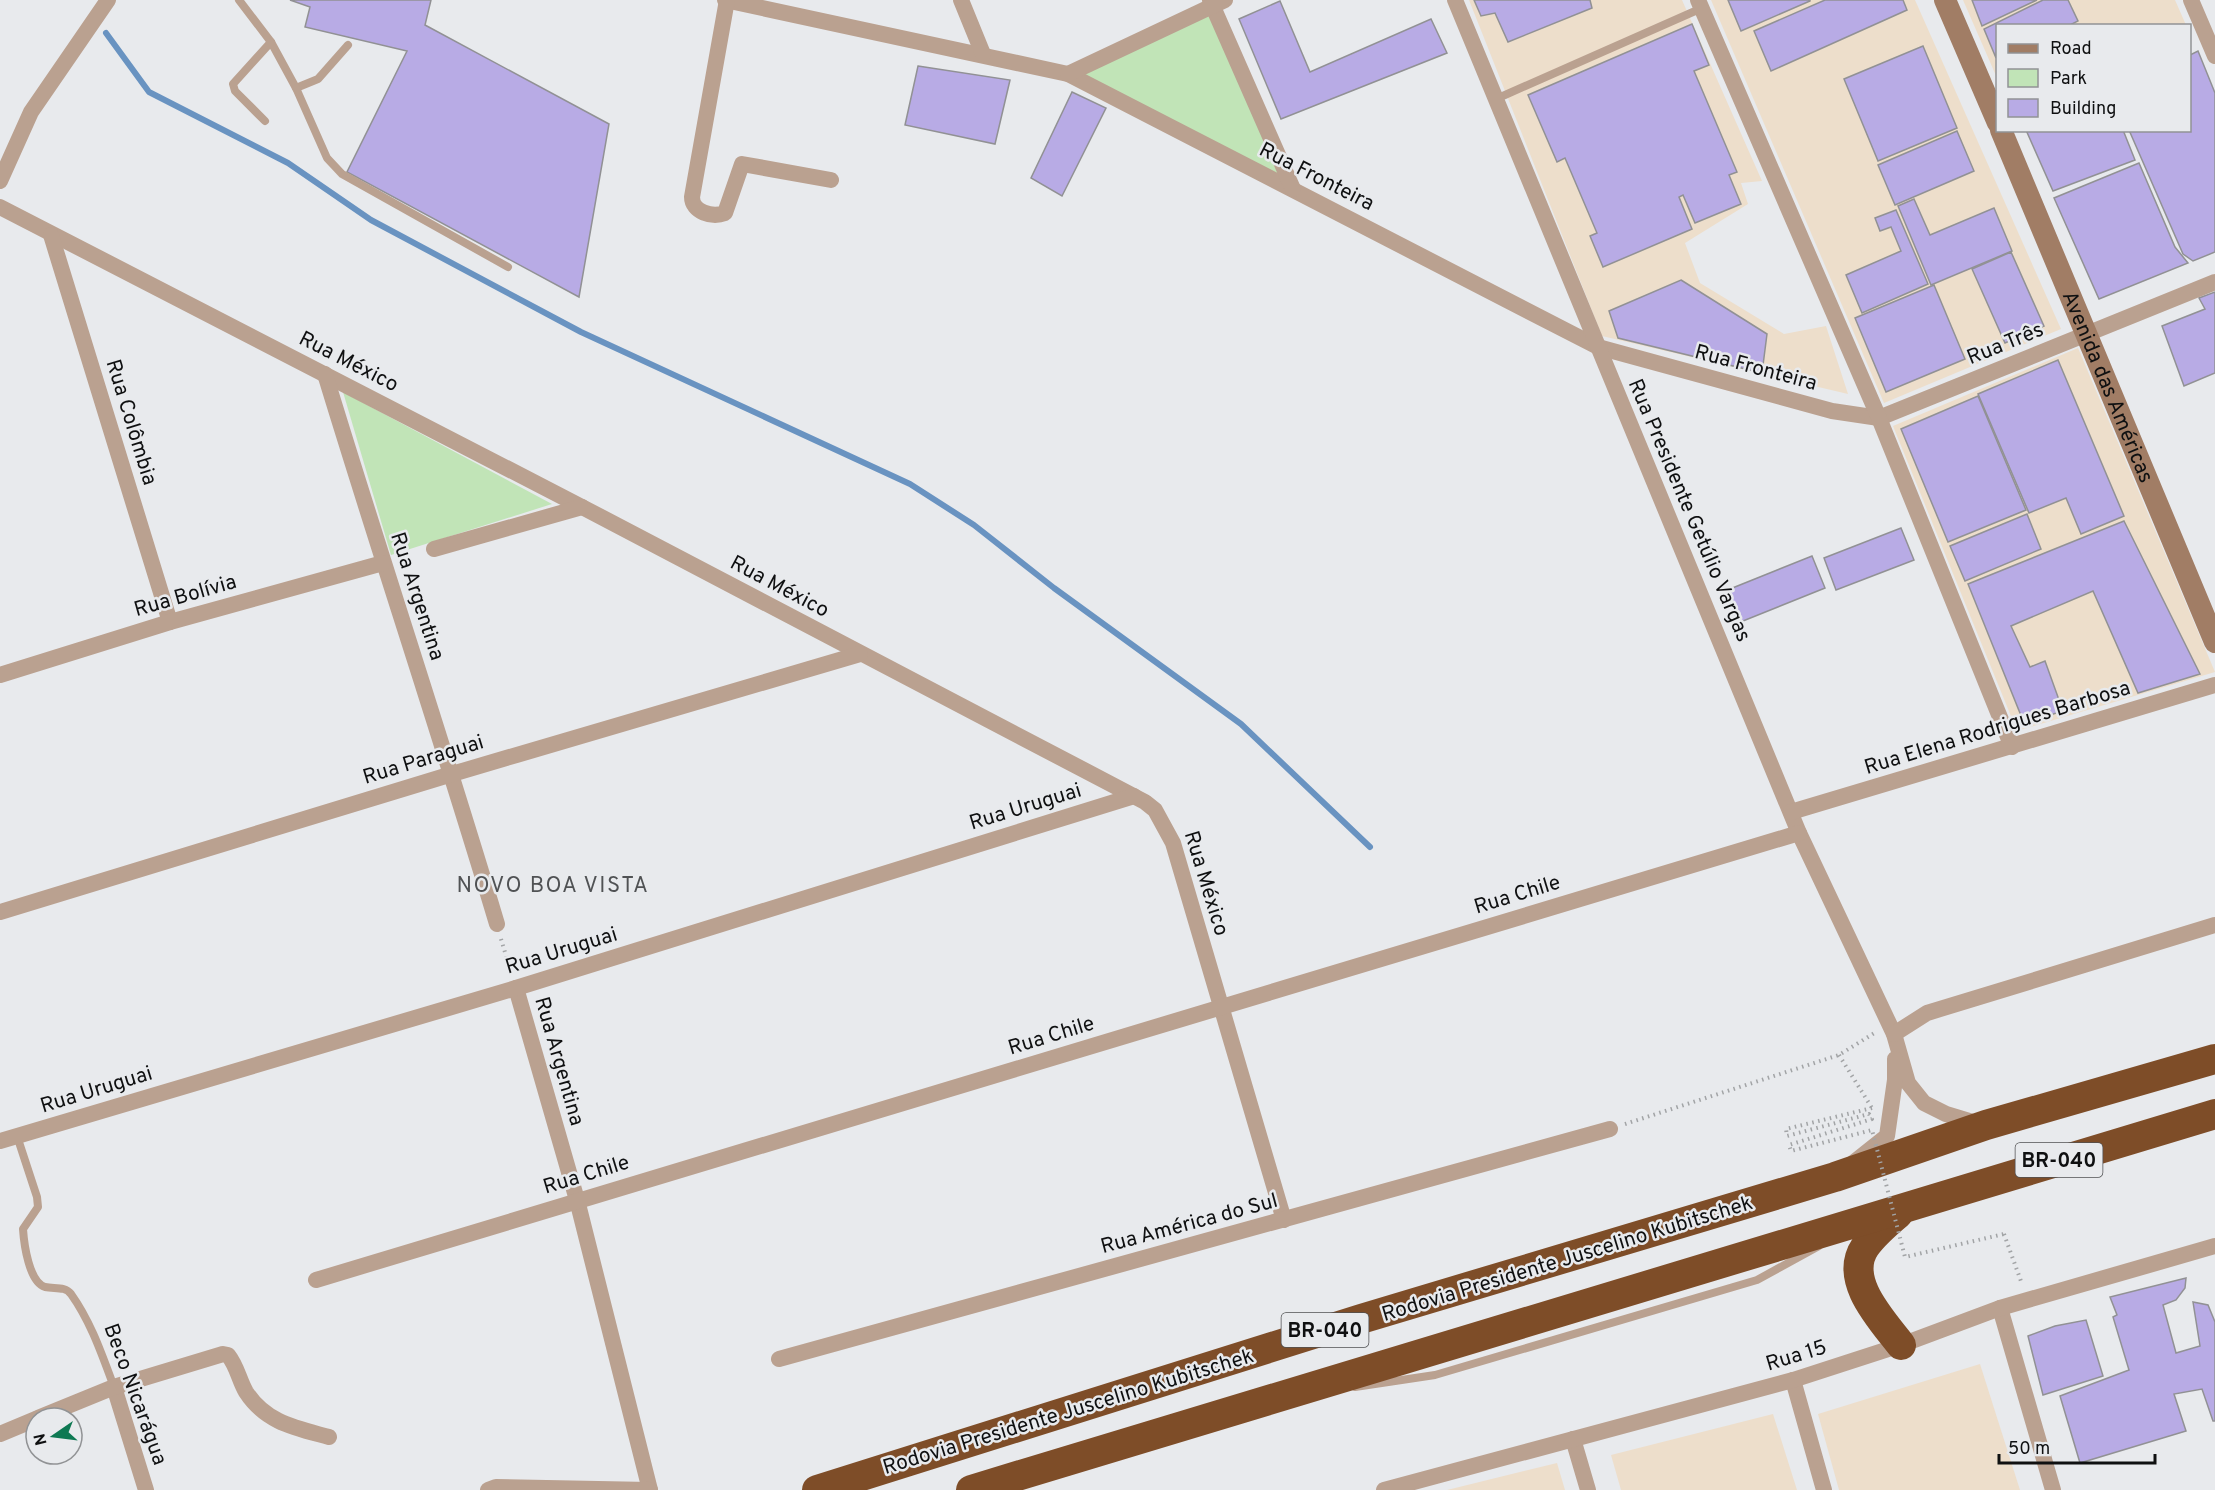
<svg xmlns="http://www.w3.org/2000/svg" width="2215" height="1490" font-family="Overpass,sans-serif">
<rect width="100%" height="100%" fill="#e8eaed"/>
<g fill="#eddecb">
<polygon points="1469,0 1682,0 1762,181 1741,183 1748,204 1685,243 1700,283 1784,334 1826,326 1848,394 1602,336"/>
<polygon points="1711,0 1915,0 2061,329 1884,403"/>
<polygon points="1963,0 2175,0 2186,25 1998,26 1997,78"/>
<polygon points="2078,348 2215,672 2017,731 1893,426"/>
<polygon points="1980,1364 2020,1490 1839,1490 1818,1414"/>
<polygon points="1773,1414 1797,1490 1621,1490 1611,1455"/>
<polygon points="1557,1463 1565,1490 1447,1490"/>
</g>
<g fill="#c1e4b7">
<polygon points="1212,5 1293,189 1068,74"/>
<polygon points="343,392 552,504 391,555"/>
</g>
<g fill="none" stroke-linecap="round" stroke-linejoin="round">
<polyline stroke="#6993c1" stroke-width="6" points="106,33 149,92 288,163 371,220 581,332 910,484 974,525 1054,588 1241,724 1370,847"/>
</g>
<g fill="#b8abe5" stroke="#919194" stroke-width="1.5">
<polygon points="431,0 425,25 609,124 579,297 347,172 407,51 305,27 310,7 290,0"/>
<polygon points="1474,0 1590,0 1592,8 1508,42 1495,13 1481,16"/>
<polygon points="1728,0 1810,0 1810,1 1741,31"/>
<polygon points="1825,0 1903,0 1907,10 1771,71 1754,31"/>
<polygon points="1972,0 2037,0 1982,26"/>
<polygon points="2043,0 2068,0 2078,21 2068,26 1998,26 1996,58 1984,29"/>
<polygon points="1280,1 1310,72 1431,19 1447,53 1281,119 1239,19"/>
<polygon points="1692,24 1709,65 1694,71 1737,172 1729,175 1741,204 1695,223 1683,195 1679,197 1692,229 1603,267 1590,236 1597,233 1565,158 1557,162 1528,95"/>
<polygon points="1923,46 1957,128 1878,161 1844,79"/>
<polygon points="2198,51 2215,93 2215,252 2193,261 2183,254 2129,130 2190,130 2190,55"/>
<polygon points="918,66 1010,80 995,144 905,125"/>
<polygon points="1072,92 1106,108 1062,196 1031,178"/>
<polygon points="2026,130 2123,130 2135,160 2053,191"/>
<polygon points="1957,131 1974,171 1895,205 1878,165"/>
<polygon points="2139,163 2175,247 2188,263 2099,299 2054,198"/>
<polygon points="1914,199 1930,235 1994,208 2012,251 1931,285 1898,206"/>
<polygon points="1896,210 1928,284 1862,313 1846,275 1901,251 1891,227 1880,231 1875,218"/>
<polygon points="2011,252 2044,326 2005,343 1972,269"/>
<polygon points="1681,280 1767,334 1762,373 1618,338 1609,311"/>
<polygon points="1934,285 1965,359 1886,392 1855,318"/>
<polygon points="2215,292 2215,373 2184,386 2162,326 2205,309 2199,298"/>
<polygon points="2058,360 2124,516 2081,534 2066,498 2029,513 1978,394"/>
<polygon points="1978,396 2026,510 1948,542 1901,429"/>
<polygon points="2027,514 2041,549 1965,581 1950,546"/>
<polygon points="2124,521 2200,674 2138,693 2093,591 2011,626 2030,667 2045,661 2063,711 2024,723 1968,584"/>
<polygon points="1901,528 1914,560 1836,590 1824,558"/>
<polygon points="1812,556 1825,588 1738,623 1725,591"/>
<polygon points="2186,1278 2185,1288 2176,1300 2163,1305 2176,1353 2200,1346 2193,1302 2208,1305 2215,1322 2215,1421 2213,1421 2202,1389 2174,1394 2186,1431 2080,1463 2060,1396 2129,1370 2113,1317 2117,1315 2110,1297"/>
<polygon points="2086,1320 2103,1376 2043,1395 2028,1336 2055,1326"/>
</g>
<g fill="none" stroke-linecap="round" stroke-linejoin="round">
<g stroke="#a2a4a6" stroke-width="4" stroke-dasharray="1.5 4.5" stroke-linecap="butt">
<polyline points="501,939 511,972"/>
<polyline points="1839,1055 1872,1108"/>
<polyline points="1625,1124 1839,1055 1876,1032"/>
<polyline points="2004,1234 2022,1284"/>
</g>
<g stroke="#baa190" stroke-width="8">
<polyline points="239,0 271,42 296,88 318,79 348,45"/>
<polyline points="296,88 327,158 342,174 508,267"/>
<polyline points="1496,99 1702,8"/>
<polyline points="265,121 235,91 233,84 271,42"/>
<path d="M17,1136L37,1197L38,1207L23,1229C24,1244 29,1282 45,1287C55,1289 65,1286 71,1294C91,1322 102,1355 114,1387"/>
<polyline points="1355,1387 1435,1375 1757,1280 1819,1246"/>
</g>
<g stroke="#baa190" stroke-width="16">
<polyline points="725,0 1068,74 1598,347 1832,411 1879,418 2215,282"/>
<path d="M727,0L692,197C692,212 712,218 725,213L742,164L831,180"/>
<polyline points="961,0 983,54"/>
<polyline points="1210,0 1293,189"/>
<polyline points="1455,0 1799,833 1894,1034 1908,1083 1924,1103 1946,1114 1979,1124"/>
<polyline points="1698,0 1879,418 2012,747"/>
<polyline points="2191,0 2215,56"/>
<polyline points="1068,74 1225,0"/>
<polyline points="0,181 31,112 108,0"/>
<polyline points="0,207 582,507 1145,802 1155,810 1173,843 1284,1220"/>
<polyline points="51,235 170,622"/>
<path d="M325,374C381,558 442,740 497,924"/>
<polyline points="434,549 582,507"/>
<polyline points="0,675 170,622 383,563"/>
<polyline points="1791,812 2215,685"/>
<polyline points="0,912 452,774 860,654"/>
<polyline points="516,988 577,1200 650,1490"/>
<polyline points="1894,1034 1927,1013 2215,925"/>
<polyline points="0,1141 516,988 1134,796"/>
<polyline points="1853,1163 1887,1136 1895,1080 1895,1059"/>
<polyline points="316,1280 1799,833"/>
<polyline points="2000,1308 2053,1490"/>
<polyline points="779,1359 1610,1129"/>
<polyline points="1793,1380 1824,1490"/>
<polyline points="114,1387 146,1490"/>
<path d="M38,1418L114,1387L223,1354L228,1355C237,1366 239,1380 246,1392C266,1423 296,1428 329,1437"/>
<polyline points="0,1434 36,1419"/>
<polyline points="1573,1439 1588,1490"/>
<polyline points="488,1490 496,1487 650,1490"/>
<polyline points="1384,1490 1793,1380 1901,1345 2000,1308 2215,1246"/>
</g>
<g stroke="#a17d65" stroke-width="22">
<polyline points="1945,0 1998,123"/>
<path id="s1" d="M2001,130L2215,642"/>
</g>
<g stroke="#7e4d28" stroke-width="30">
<path d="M1898,1214C1886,1224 1874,1234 1865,1247C1843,1280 1882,1320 1901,1345"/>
<polyline points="817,1490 1361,1319 1835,1177 1986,1125 2215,1059"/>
<polyline points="971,1490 2215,1114"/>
</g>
<polyline stroke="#a2a4a6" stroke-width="4" stroke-dasharray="1.5 4.5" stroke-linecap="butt" points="1872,1108 1786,1129 1787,1136 1869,1114 1872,1119 1789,1145 1791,1151 1872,1130 1905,1257 2004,1234"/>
</g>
<g text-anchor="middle" stroke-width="5" stroke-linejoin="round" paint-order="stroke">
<g fill="#e8eaed" stroke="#505153" stroke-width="1.5">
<rect x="2015.5" y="1143" width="87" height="34" rx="4.5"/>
<rect x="1281.5" y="1313" width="87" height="34" rx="4.5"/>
</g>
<g font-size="20" font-weight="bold" fill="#0f1011">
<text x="2059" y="1167">BR-040</text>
<text x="1325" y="1337">BR-040</text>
</g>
<g font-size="21" fill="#0f1011" stroke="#e8eaed">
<text transform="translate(1317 176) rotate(27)" y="7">Rua Fronteira</text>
<text transform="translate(2005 343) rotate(-22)" y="7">Rua Três</text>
<text transform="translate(349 361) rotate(27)" y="7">Rua México</text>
<text transform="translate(1756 367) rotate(15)" y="7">Rua Fronteira</text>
<text dy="7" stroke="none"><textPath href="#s1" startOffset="278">Avenida das Américas</textPath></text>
<text transform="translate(132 422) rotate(73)" y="7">Rua Colômbia</text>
<text transform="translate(1690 510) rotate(67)" y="7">Rua Presidente Getúlio Vargas</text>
<text transform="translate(780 586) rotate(28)" y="7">Rua México</text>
<text transform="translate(185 595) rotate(-16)" y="7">Rua Bolívia</text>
<text transform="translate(418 596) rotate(72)" y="7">Rua Argentina</text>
<text transform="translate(1997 727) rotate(-17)" y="7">Rua Elena Rodrigues Barbosa</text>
<text transform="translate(423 759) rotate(-17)" y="7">Rua Paraguai</text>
<text transform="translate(1025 806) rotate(-17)" y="7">Rua Uruguai</text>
<text transform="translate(1207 883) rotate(73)" y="7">Rua México</text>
<text transform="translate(1517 894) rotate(-17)" y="7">Rua Chile</text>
<text transform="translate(561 950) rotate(-17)" y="7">Rua Uruguai</text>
<text transform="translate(1051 1035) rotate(-17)" y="7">Rua Chile</text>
<text transform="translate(560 1061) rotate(74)" y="7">Rua Argentina</text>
<text transform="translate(96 1089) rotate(-17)" y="7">Rua Uruguai</text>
<text transform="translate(586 1174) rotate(-17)" y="7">Rua Chile</text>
<text transform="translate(1189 1223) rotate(-15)" y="7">Rua América do Sul</text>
<text transform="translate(1567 1258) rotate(-17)" y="7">Rodovia Presidente Juscelino Kubitschek</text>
<text transform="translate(1796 1355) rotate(-17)" y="7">Rua 15</text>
<text transform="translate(136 1394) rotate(70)" y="7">Beco Nicarágua</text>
<text transform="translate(1068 1411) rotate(-17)" y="7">Rodovia Presidente Juscelino Kubitschek</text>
</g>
<g font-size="22" letter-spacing="1.5" fill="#505254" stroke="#e8eaed">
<text x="553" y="892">NOVO BOA VISTA</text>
</g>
</g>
<rect x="1996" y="24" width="195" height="108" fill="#e8eaed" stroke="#919395" stroke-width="1.5"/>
<rect x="2008" y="44" width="30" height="9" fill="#a17d65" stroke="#919395" stroke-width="1.5"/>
<text x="2050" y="54" font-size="18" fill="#0f1011">Road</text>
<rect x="2008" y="69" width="30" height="18" fill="#c1e4b7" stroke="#919395" stroke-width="1.5"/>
<text x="2050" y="84" font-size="18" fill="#0f1011">Park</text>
<rect x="2008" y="99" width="30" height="18" fill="#b8abe5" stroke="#919395" stroke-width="1.5"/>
<text x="2050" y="114" font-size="18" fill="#0f1011">Building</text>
<g transform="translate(54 1436) rotate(256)"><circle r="28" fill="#e8eaed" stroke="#919395" stroke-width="1.5"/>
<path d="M0-4.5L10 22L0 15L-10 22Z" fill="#0e7953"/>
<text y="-9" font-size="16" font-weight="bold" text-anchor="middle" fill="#0f1011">N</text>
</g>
<path d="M1999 1454v9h156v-9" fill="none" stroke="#0f1011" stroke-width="3"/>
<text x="2008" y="1454" font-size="18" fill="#0f1011" stroke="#e8eaed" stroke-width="4.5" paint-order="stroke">50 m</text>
</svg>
